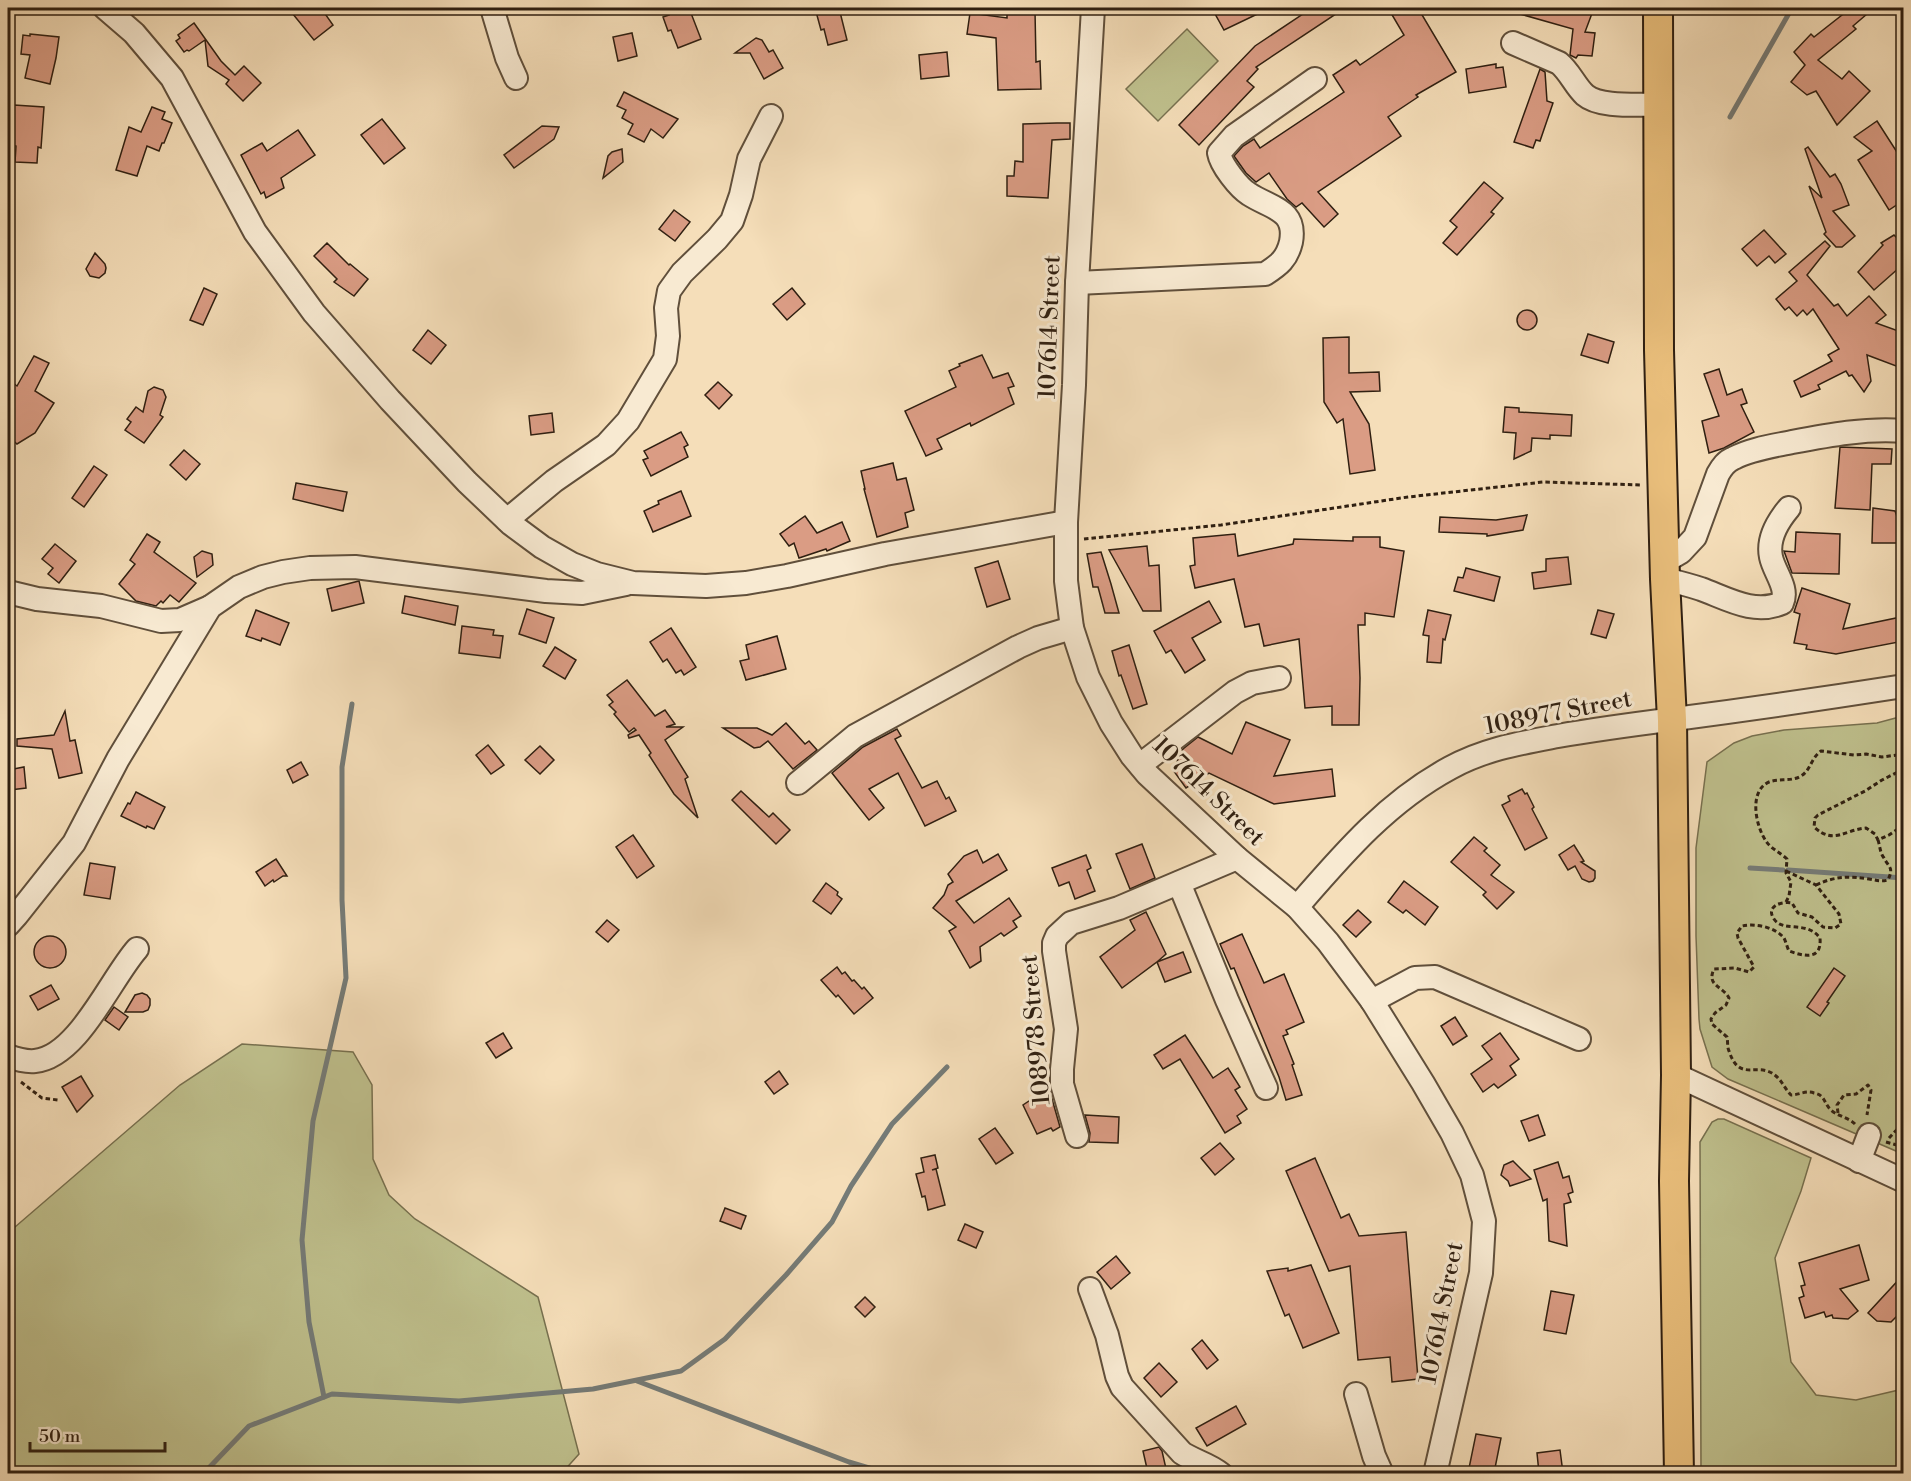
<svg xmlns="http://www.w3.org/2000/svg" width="1911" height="1481" font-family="'Libre Bodoni',serif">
<rect width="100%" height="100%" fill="#f5deb9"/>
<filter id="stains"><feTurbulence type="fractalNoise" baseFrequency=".00333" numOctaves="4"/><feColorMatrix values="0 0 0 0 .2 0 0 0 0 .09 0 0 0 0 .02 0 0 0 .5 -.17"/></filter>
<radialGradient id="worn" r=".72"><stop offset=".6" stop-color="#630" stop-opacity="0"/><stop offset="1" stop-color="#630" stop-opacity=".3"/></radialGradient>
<g fill="#bfc08d" stroke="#77704f" stroke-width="1.5">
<polygon points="1187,29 1218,61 1158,121 1126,89"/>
<polygon points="1903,716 1903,1154 1728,1079 1712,1067 1700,1029 1699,1019 1696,936 1696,848 1707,762 1734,743 1752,736 1784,730 1877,723"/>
<polygon points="242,1044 353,1052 372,1085 373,1159 389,1195 415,1219 538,1297 579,1454 562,1473 8,1473 8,1233 180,1085"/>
<polygon points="1718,1119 1724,1119 1811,1158 1801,1191 1775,1258 1791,1362 1816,1395 1856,1400 1903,1389 1903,1473 1701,1473 1700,1142 1712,1122"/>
</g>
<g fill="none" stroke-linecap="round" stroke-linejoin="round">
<g stroke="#757b77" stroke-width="5">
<polyline points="1730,117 1792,8"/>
<polyline points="1750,868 1783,870"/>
<polyline points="1788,870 1904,878"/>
<polyline points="637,1381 849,1462 889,1474"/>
<polyline points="324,1397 309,1322 302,1240 313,1121 346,978 342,900 342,767 352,704"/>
<polyline points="203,1474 249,1426 332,1394 459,1401 593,1389 681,1371 725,1339 786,1275 832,1222 851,1186 892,1124 947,1067"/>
</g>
</g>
<g fill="#da9c84" stroke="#2f1f11" stroke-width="1.5">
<polygon points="288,8 321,8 333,25 314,40"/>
<polygon points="666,8 689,8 701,39 678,48 671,30 668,31 663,17 669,15"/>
<polygon points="815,8 839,8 847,40 828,45 824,29 821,30"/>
<polygon points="1223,8 1270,8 1224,30 1214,12"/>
<polygon points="1312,8 1345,8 1256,67 1258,69 1247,81 1254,87 1199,145 1179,125 1255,46"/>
<polygon points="1388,8 1418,8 1456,72 1416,95 1418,97 1388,117 1401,136 1318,192 1338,214 1324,227 1302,203 1296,207 1287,199 1269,173 1256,182 1246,173 1234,156 1243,146 1254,139 1260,148 1344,92 1333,75 1356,60 1360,65 1404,35"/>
<polygon points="1513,8 1594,8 1585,32 1595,33 1592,56 1578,55 1576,58 1570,55 1573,29 1513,12"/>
<polygon points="1851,8 1874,8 1853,26 1856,29 1818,60 1842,79 1849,71 1870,91 1837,125 1816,91 1807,95 1791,82 1805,65 1794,52 1811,34 1814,37"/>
<polygon points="1035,11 1036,62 1040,61 1041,89 998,90 996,38 967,34 970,13 1007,18 1007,12"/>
<polygon points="194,23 221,61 235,75 244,66 261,83 243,101 226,84 229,80 208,66 205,40 189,51 187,50 184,52 176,41 180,38 178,35"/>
<polygon points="632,33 637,56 618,61 613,37"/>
<polygon points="30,34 59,37 56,58 50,84 25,78 30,55 21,54 23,35 30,36"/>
<polygon points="756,38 762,40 769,52 773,50 783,68 764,79 750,53 735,53"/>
<polygon points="947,52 949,76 921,79 919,55"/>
<polygon points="1496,64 1496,68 1503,67 1506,87 1469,93 1466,69"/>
<polygon points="1540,69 1545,72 1547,101 1553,103 1540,141 1536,140 1533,148 1514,142"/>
<polygon points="624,92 678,119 663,138 651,129 644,142 628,134 633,124 622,118 626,110 617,106"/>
<polygon points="14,105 44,107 41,148 38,147 37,163 15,162 16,146 11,145"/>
<polygon points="152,107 165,112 162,119 172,123 164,143 162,143 159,151 147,146 137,176 116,170 129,127 141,132"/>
<polygon points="382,119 405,148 384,164 361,135"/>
<polygon points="1877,121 1904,163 1904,200 1889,210 1858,160 1872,151 1854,137"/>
<polygon points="1057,123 1070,123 1070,139 1052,140 1048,198 1007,196 1007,176 1014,176 1015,161 1023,162 1023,124"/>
<polygon points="542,126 559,127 554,139 514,168 504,155"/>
<polygon points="298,130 315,155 281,178 284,188 266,198 264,192 261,194 241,155 262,143 267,151"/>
<polygon points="1808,147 1830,177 1835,174 1841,184 1849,205 1833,211 1855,236 1842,247 1836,247 1824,234 1826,232 1809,186 1822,198 1805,149"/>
<polygon points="622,149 623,162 603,178 608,156 612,152"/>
<polygon points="1484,182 1503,198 1491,212 1494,214 1457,255 1443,243 1457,227 1450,221"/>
<polygon points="674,210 690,222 675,241 659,229"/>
<polygon points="1764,230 1786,254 1775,263 1769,256 1757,266 1742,249"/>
<polygon points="1894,235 1904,245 1904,257 1897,264 1900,267 1874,290 1858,272 1883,245 1881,243"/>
<polygon points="1825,241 1830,246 1807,275 1834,306 1838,304 1847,316 1869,296 1886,315 1876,323 1904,333 1904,369 1867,355 1871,381 1864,392 1852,375 1849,376 1846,371 1818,385 1820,389 1801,397 1794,381 1832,361 1828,355 1839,349 1813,309 1807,315 1803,310 1797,316 1789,307 1785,310 1776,299 1797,281 1789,272"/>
<polygon points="327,243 349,265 350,264 368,279 354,296 334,282 337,279 314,256"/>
<polygon points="95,253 105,264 106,268 105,273 99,278 90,276 86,269"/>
<polygon points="204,288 217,294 203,325 190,320"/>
<polygon points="792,288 805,304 787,320 773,304"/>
<circle cx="1527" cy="320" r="10"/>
<polygon points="428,330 446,345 431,364 413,350"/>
<polygon points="1588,334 1614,342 1608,363 1581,355"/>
<polygon points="1349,337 1349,373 1379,372 1380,391 1350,392 1369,424 1375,470 1350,474 1343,419 1337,423 1324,402 1323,338"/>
<polygon points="982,355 993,378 1008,373 1014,386 1008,388 1014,404 971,426 970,423 937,439 942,449 926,456 905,411 956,387 949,371 960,366 959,364"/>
<polygon points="34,356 49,363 35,391 54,403 35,433 17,444 8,436 8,379 17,386"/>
<polygon points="1719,369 1727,395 1742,389 1747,403 1741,405 1754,432 1724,448 1709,453 1702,421 1719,416 1704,374"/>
<polygon points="718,382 732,395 719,409 705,395"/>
<polygon points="154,387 163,390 166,397 160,415 163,417 144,443 125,430 131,422 127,419 136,407 143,412 148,391"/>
<polygon points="1505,407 1519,408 1519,412 1572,415 1571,436 1550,435 1550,439 1532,438 1531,451 1514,459 1516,433 1503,432"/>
<polygon points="552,413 554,432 531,435 529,416"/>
<polygon points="681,432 688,445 684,447 688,457 651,476 643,460 648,458 644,451"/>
<polygon points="1840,447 1892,449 1891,464 1872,464 1870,510 1835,508"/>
<polygon points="184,450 200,464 186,480 170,465"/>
<polygon points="893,463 897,480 906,478 914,510 905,513 908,527 877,537 864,489 865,489 861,471"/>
<polygon points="94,466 107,475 84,507 72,498"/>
<polygon points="296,483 347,492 343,511 293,499"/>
<polygon points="681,491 691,516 653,532 644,511 659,504 658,501"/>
<polygon points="1873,508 1895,511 1900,525 1899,543 1872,543"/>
<polygon points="1527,515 1523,530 1487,536 1487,534 1439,532 1440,517 1496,520"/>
<polygon points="805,516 817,533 842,522 850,541 827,551 826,549 799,558 794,543 789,546 780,534"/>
<polygon points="1796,532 1840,534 1839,574 1792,573 1784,551 1795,552"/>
<polygon points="147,534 160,542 154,552 196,583 179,602 170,595 163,603 161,601 156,606 136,601 119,584 135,564 130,560"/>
<polygon points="1235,534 1238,556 1293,544 1294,539 1353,541 1353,537 1380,537 1380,547 1404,551 1394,617 1365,613 1365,625 1358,625 1360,678 1359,725 1332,725 1332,706 1305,708 1299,639 1264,646 1259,624 1245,627 1234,579 1195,588 1190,566 1195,565 1193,538"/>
<polygon points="55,544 76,561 59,583 48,574 53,568 42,559"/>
<polygon points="1147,546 1149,566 1159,565 1161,611 1143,611 1109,550"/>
<polygon points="202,551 212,554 213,565 197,577 194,557"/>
<polygon points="1101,552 1111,584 1119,613 1105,613 1098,587 1093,587 1087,554"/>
<polygon points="1568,557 1571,584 1534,589 1532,573 1546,571 1546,559"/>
<polygon points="998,561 1010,599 987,607 975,568"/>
<polygon points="1466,568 1500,577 1494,601 1454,591 1458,577 1463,578"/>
<polygon points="359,581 364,603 332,611 327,589"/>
<polygon points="1802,588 1850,604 1843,629 1901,617 1904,641 1836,654 1806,649 1807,645 1794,643 1800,614 1794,612"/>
<polygon points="405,596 458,606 455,625 402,613"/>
<polygon points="1209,601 1221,622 1192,638 1205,660 1185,673 1171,650 1166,653 1154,631"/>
<polygon points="527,609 554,618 546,643 519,634"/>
<polygon points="256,610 289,623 280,645 262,638 261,641 246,636"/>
<polygon points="1428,610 1451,615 1445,640 1443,639 1441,663 1427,662 1429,636 1423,635"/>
<polygon points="1598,610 1614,614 1606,638 1591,634"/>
<polygon points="462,626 494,630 493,635 503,636 500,658 459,653"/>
<polygon points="671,628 696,667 684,675 681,670 676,673 667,659 663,662 650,642"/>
<polygon points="777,636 786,669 746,680 740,661 749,659 746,645"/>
<polygon points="1129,645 1147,704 1133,709 1121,675 1119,676 1112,651"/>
<polygon points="555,647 576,660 565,679 543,666"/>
<polygon points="627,680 655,716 665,710 675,724 666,727 683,727 665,740 688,777 685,779 698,818 674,794 649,755 651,753 639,735 629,738 628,735 636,730 634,728 629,732 614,714 616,712 609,705 613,702 607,695"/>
<polygon points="65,711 70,741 75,740 82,773 59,778 52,749 17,746 17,739 54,735"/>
<polygon points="1246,722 1290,740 1274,776 1332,769 1335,796 1274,804 1209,773 1186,788 1173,770 1183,749 1198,737 1232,754"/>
<polygon points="786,723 805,744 809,741 817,750 793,769 768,741 760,747 754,748 723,728 757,728 772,735"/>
<polygon points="897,729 901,736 895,739 922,788 937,781 946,799 949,797 956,811 925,826 898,773 869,789 884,808 869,820 832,773 863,747"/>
<polygon points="488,745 504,765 491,774 476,755"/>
<polygon points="540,746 554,760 540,774 525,760"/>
<polygon points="301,762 308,775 293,783 287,770"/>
<polygon points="24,767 26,788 10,790 8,770"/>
<polygon points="1522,789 1525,794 1527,793 1534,807 1532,809 1547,838 1525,850 1502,805 1510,801 1508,796"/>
<polygon points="741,791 769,817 773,813 790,830 776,844 732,800"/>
<polygon points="136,792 165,807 154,829 147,826 146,828 121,816 128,803 130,804"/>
<polygon points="633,835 654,866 637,878 616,847"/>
<polygon points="1474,837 1487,848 1484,851 1500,865 1491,875 1514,892 1497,909 1483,895 1486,892 1451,862"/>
<polygon points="1142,844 1155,878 1130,889 1116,854"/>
<polygon points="1574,845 1584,861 1581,862 1595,871 1595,878 1593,881 1589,882 1582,879 1575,866 1568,870 1559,855"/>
<polygon points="977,850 983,863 998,854 1007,870 956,901 974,923 1009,898 1021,916 1013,921 1017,927 1004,936 1001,933 980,947 981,961 970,968 949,931 956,927 933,908 944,895 948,885 953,882 948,874 964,856"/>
<polygon points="1086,855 1091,868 1087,870 1095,891 1075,899 1069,882 1059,886 1052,868"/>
<polygon points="276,859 287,876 283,876 274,882 273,880 265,886 256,872"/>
<polygon points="90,863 115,867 110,899 84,895"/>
<polygon points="1404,881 1438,907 1425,925 1406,910 1403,913 1388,902"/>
<polygon points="826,883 838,892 837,895 842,899 831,914 813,901"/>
<polygon points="1358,910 1371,922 1356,937 1343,925"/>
<polygon points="1146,912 1166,954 1157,962 1183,952 1191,972 1165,982 1157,962 1122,988 1100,957 1135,930 1130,920"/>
<polygon points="607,920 619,930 608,942 596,932"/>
<polygon points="1242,934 1264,983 1284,974 1304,1022 1286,1030 1288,1034 1283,1036 1294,1064 1292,1065 1302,1095 1286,1100 1279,1077 1234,968 1231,969 1220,944"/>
<circle cx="50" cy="952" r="16"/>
<polygon points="837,967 842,974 845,972 852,981 854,980 862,989 864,987 873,998 854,1014 838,995 836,997 821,980"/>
<polygon points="1834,968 1845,976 1827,1002 1829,1003 1820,1016 1807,1007"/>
<polygon points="51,985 59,999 38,1010 30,996"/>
<polygon points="142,993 147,995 150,999 150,1005 148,1010 143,1012 125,1012 135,995"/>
<polygon points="114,1007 128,1017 119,1030 105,1020"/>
<polygon points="1455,1017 1467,1036 1453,1045 1441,1026"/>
<polygon points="503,1033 512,1048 496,1058 486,1043"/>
<polygon points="1500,1033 1519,1059 1510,1066 1516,1075 1498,1088 1494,1084 1483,1092 1471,1074 1492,1059 1482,1046"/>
<polygon points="1185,1035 1213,1078 1228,1068 1240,1087 1235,1090 1247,1109 1237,1116 1241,1123 1225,1133 1180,1059 1163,1069 1154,1055"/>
<polygon points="779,1071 788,1084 774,1094 765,1082"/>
<polygon points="81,1076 93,1096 77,1112 62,1087"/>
<polygon points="1047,1089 1049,1093 1050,1092 1060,1127 1053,1131 1051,1128 1037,1134 1023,1105"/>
<polygon points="1085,1115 1119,1117 1118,1143 1089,1142 1090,1133"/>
<polygon points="1538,1115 1545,1135 1529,1141 1521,1121"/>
<polygon points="995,1128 1013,1153 996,1164 979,1139"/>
<polygon points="1220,1143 1234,1159 1215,1175 1201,1158"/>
<polygon points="935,1155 938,1168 932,1170 936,1169 945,1205 928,1210 925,1196 922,1197 916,1174 924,1172 921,1158"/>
<polygon points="1315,1158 1341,1218 1349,1214 1359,1236 1406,1232 1418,1379 1392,1382 1390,1357 1358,1360 1350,1266 1329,1271 1286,1171"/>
<polygon points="1513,1161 1531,1179 1510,1186 1508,1181 1501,1175 1504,1165"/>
<polygon points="1558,1162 1563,1178 1569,1176 1573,1192 1568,1194 1571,1202 1564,1204 1567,1246 1549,1241 1547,1199 1543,1201 1534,1170"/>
<polygon points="725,1208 746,1216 741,1229 720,1221"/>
<polygon points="965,1224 983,1232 976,1248 958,1240"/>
<polygon points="1859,1245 1869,1280 1840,1289 1858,1311 1848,1319 1833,1318 1832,1315 1826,1317 1824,1312 1805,1318 1799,1298 1804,1296 1801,1286 1805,1285 1799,1263"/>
<polygon points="1116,1256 1130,1273 1111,1289 1097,1272"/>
<polygon points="1311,1265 1339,1333 1303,1348 1289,1314 1285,1316 1267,1271 1288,1268 1288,1271"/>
<polygon points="1904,1274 1904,1309 1891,1322 1877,1321 1868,1313"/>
<polygon points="1551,1291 1574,1295 1566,1334 1544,1330"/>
<polygon points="865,1297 875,1307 865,1317 855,1307"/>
<polygon points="1202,1340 1218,1360 1207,1369 1192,1349"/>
<polygon points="1159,1363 1177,1382 1161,1397 1144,1378"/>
<polygon points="1236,1406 1246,1424 1207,1446 1196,1428"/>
<polygon points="1476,1434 1501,1438 1494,1473 1468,1473"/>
<polygon points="1159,1447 1162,1451 1167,1473 1148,1473 1143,1451"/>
<polygon points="1560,1450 1563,1473 1539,1473 1537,1453"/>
</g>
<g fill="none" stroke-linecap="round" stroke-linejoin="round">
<defs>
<g id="minor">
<polyline points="105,8 134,33 172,78 255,232 314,313 390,400 467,482 511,524 542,547 572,564 597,574 633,583 706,586 746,583 787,576 885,554 1066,522"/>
<polyline points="492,8 507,58 516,78"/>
<polyline points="1093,8 1077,283 1074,385 1066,522 1066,581 1072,628 1088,677 1111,723 1132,756 1147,774 1237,858 1297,907 1328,942 1372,1001 1423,1083 1452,1133 1472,1175 1484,1221 1481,1273 1435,1474"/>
<path d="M1513,43L1559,63C1570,72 1575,86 1585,95C1600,108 1640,104 1659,105"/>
<path d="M1077,283L1265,274C1279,265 1287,259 1291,242C1297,209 1270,208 1249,194C1239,188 1221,165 1219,153L1234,136L1315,79"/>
<polyline points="507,520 554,481 606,445 628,421 665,359 668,336 666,308 669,291 682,273 717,239 732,221 741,195 749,159 771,116"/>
<path d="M1664,562L1681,552L1695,537L1718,474C1722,467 1726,461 1734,458C1751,449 1773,446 1792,442C1829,435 1866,428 1904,431"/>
<path d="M1665,579C1677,582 1689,585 1701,589C1728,599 1754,615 1782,603C1789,588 1774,572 1771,557C1767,538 1778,521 1789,508"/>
<polyline points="8,592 37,599 101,606 161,621 180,620 210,607"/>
<polyline points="1140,765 1235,692 1252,683 1279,678"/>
<polyline points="798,783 855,736 1018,647 1038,638 1072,628"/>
<polyline points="1179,883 1227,1000 1266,1088"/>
<path d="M1297,907C1343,854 1387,802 1450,768C1484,749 1521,743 1558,736C1597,729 1636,724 1675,719C1751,709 1827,698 1904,686"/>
<polyline points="8,925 17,915 74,843 118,759 210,607 239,587 263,577 283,572 310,568 355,567 546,591 582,593 626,584"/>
<polyline points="1372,1001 1415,978 1435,977 1579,1039"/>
<path d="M8,1056C16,1059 25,1062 35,1061C78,1057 111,978 137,949"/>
<polyline points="1676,1075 1904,1181"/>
<polyline points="1077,1136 1062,1084 1062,1069 1066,1029 1054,951 1054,943 1057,936 1071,923 1119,908 1237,858"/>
<polyline points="1859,1161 1869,1135"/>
<path d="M1090,1289L1107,1335L1117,1376L1122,1387L1182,1453C1194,1461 1209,1464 1221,1474"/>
<polyline points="1356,1394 1374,1456 1382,1474"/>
</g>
<polyline id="major" points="1658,8 1659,350 1665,579 1672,720 1676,1075 1674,1181 1679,1474"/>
</defs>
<use href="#minor" stroke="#604f3b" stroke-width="26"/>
<use href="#major" stroke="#2f1f11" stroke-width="32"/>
<g stroke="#2f1f11" stroke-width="3" stroke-dasharray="4.5 3" stroke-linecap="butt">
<polyline points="1084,539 1221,525 1408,497 1543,482 1641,485"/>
<path d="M1904,769L1882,780L1865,791L1818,815L1815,818L1814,827C1834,845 1844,830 1866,828L1875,834L1878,840L1889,835L1904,825"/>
<path d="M1786,871L1816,885L1839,914L1841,924L1835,928L1823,927L1812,917L1798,913L1792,903C1782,901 1765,906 1774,919C1783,933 1807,920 1820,938C1822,961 1803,956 1789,951C1787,947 1786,942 1784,938C1775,927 1755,923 1742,926L1737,933L1738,938L1754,967L1749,972L1735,968L1714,969C1706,986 1723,986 1729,998L1726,1005L1715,1013L1711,1019L1712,1024L1727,1037C1728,1041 1727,1047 1729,1051C1740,1084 1757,1060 1776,1076C1782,1081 1785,1089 1791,1095C1799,1095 1806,1090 1814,1093C1825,1095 1824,1103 1830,1109C1836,1116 1848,1117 1855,1124"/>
<path d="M1816,885C1835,876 1849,876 1869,879C1876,880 1881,882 1888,880C1894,867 1889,868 1884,858C1880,853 1880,846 1878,840"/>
<path d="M1786,902L1789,896L1791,882L1786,873L1787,859C1781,853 1771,849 1766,841C1756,827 1748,791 1769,782C1779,778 1791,782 1801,776C1811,770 1811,758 1821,751L1854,755L1866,754L1882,757L1897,755L1904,752"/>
<polyline points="21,1082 42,1098 58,1100"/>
<polyline points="1838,1113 1837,1105 1844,1095 1856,1094 1868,1085 1871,1090 1867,1115"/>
<polyline points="1889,1138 1904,1122"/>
<polyline points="1886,1142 1904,1147"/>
</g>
<use href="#minor" stroke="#f8ead2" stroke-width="22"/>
<use href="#major" stroke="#eabf7c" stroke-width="28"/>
</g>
<g text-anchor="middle" stroke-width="6" stroke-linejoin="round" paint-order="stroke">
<g font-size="24" fill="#2f1f11" stroke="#f8ead2">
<text transform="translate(1049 327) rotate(-88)" y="8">107614 Street</text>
<text transform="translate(1558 712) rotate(-11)" y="8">108977 Street</text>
<text transform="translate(1209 791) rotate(44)" y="8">107614 Street</text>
<text transform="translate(1035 1030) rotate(-95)" y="8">108978 Street</text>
<text transform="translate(1441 1313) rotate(-79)" y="8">107614 Street</text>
</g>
</g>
<rect width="1911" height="1481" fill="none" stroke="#f5deb9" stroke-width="30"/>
<rect x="9" y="9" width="1893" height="1463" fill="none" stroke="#2f1f11" stroke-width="3"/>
<rect x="15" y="15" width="1881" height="1451" fill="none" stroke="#2f1f11" stroke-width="1.5"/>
<path d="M30 1442v9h135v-9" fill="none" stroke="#2f1f11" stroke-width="3"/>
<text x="39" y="1442" font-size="18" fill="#2f1f11" stroke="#f8ead2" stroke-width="4.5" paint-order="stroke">50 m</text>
<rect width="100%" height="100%" filter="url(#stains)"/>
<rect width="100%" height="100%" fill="url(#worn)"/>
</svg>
